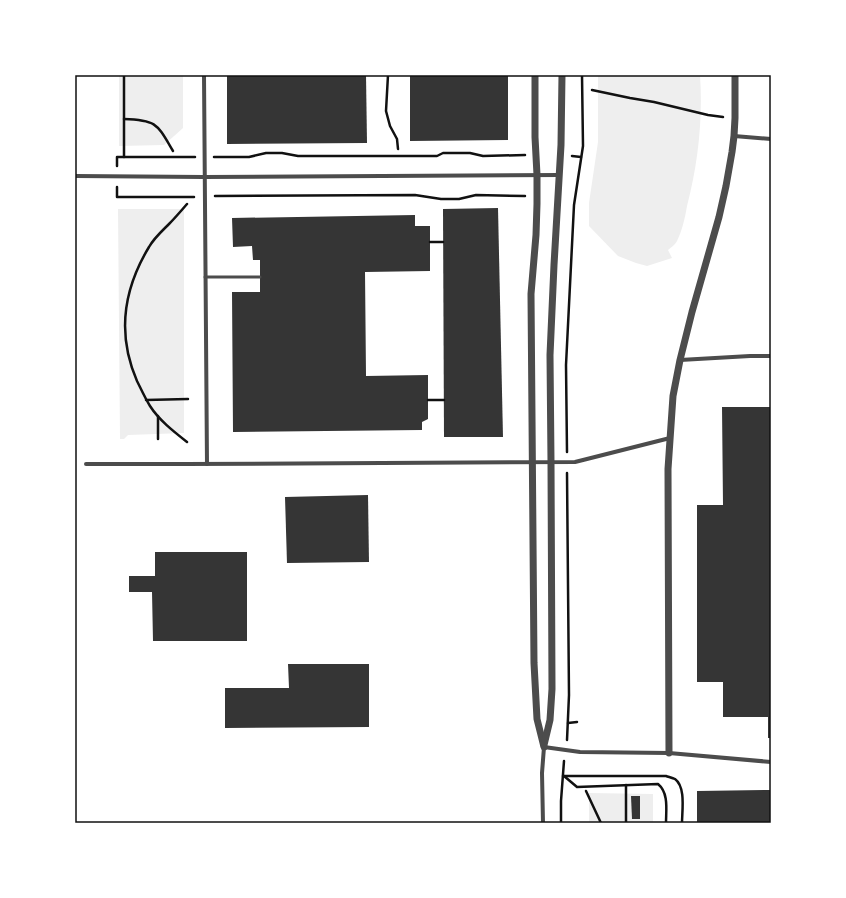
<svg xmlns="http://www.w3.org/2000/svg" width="846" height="898" font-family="'PT Serif',serif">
<rect width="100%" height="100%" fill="#fff"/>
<g fill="#eee">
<polygon points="119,75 183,75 183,128 164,145 119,146"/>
<path d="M598,75H700C703,119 698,164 687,206C685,218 682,231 677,241C675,245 671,247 668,250L672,258L647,266L636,263L618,256L589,226V203L598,142Z"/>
<polygon points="118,209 184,209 184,433 128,435 124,439 120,439"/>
<polygon points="589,793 653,794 653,823 589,823"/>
</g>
<g fill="#353535">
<polygon points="227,75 366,75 367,143 227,144"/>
<polygon points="410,75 508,75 508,140 410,141"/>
<polygon points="498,208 503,437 444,437 443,209"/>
<polygon points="415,215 415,226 430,226 430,271 365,272 366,376 428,375 428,419 422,422 422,430 233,432 232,292 260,292 260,260 253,260 252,246 233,247 232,218"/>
<polygon points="722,407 771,407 771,738 768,738 768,717 723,717 723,682 697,682 697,505 723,505"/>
<polygon points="368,495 369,562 287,563 285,497"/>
<polygon points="155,552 247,552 247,641 153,641 152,592 129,592 129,576 155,576"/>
<polygon points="288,664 369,664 369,727 225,728 225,688 289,688"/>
<polygon points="771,790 771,823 697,823 697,791"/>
<polygon points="631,796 640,796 640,819 632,819"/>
</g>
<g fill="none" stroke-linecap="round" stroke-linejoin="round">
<g stroke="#111" stroke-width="2.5">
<polyline points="124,75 124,157"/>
<polyline points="388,75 386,111 390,126 397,139 398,149"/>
<polyline points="592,90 630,98 654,102 708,115 723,117"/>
<path d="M124,119C157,120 157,124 173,151"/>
<polyline points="572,156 581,157"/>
<polyline points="214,157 249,157 266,153 282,153 298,156 437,156 443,153 470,153 483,156 525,155"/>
<polyline points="117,166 117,157 195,157"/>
<polyline points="117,187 117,197 194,197"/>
<polyline points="215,196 415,195 441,199 459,199 476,195 525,196"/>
<polyline points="430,242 443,242"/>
<polyline points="146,400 188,399"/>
<polyline points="428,400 444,400"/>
<polyline points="158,416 158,439"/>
<path d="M187,442C173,431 159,420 150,406C145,398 141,389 137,381C117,335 123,290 149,247C154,238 162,231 169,224C175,218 181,211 187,204"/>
<polyline points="567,452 566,365 574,205 583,146 582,75"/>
<polyline points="568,723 577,722"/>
<polyline points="567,740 569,695 567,473"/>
<path d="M563,776H666C669,777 673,778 675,779C686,787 682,811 682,823"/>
<path d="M564,776L577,787L658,784C669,793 666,810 666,823"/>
<polyline points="586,791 601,823"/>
<polyline points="561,823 561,801 564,761"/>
<polyline points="626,823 626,785"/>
</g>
<polyline stroke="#4c4c4c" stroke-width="3" points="205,277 260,277"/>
<g stroke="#4c4c4c" stroke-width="4">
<polyline points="204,75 207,464"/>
<polyline points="734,136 771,139"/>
<polyline points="75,176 204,177 560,175"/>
<polyline points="680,360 750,356 771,356"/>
<polyline points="86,464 185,464 575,462 583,460 670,438"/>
<polyline points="543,823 542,773 544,747 580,752 669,753 771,762"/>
</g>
<g stroke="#4c4c4c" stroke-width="7">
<polyline points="535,75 535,137 537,175 537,204 536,235 531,294 534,663 537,719 544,747"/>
<polyline points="544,745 550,720 552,689 551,462 550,355 554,265 561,145 562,75"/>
<polyline points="669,753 668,469 673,396 680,360 692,312 719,217 726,186 732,152 734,136 735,118 735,75"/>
</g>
</g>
<rect width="846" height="898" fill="none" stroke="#ffffff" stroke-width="152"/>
<rect x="76" y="76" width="694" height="746" fill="none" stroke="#111" stroke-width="1.5"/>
</svg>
